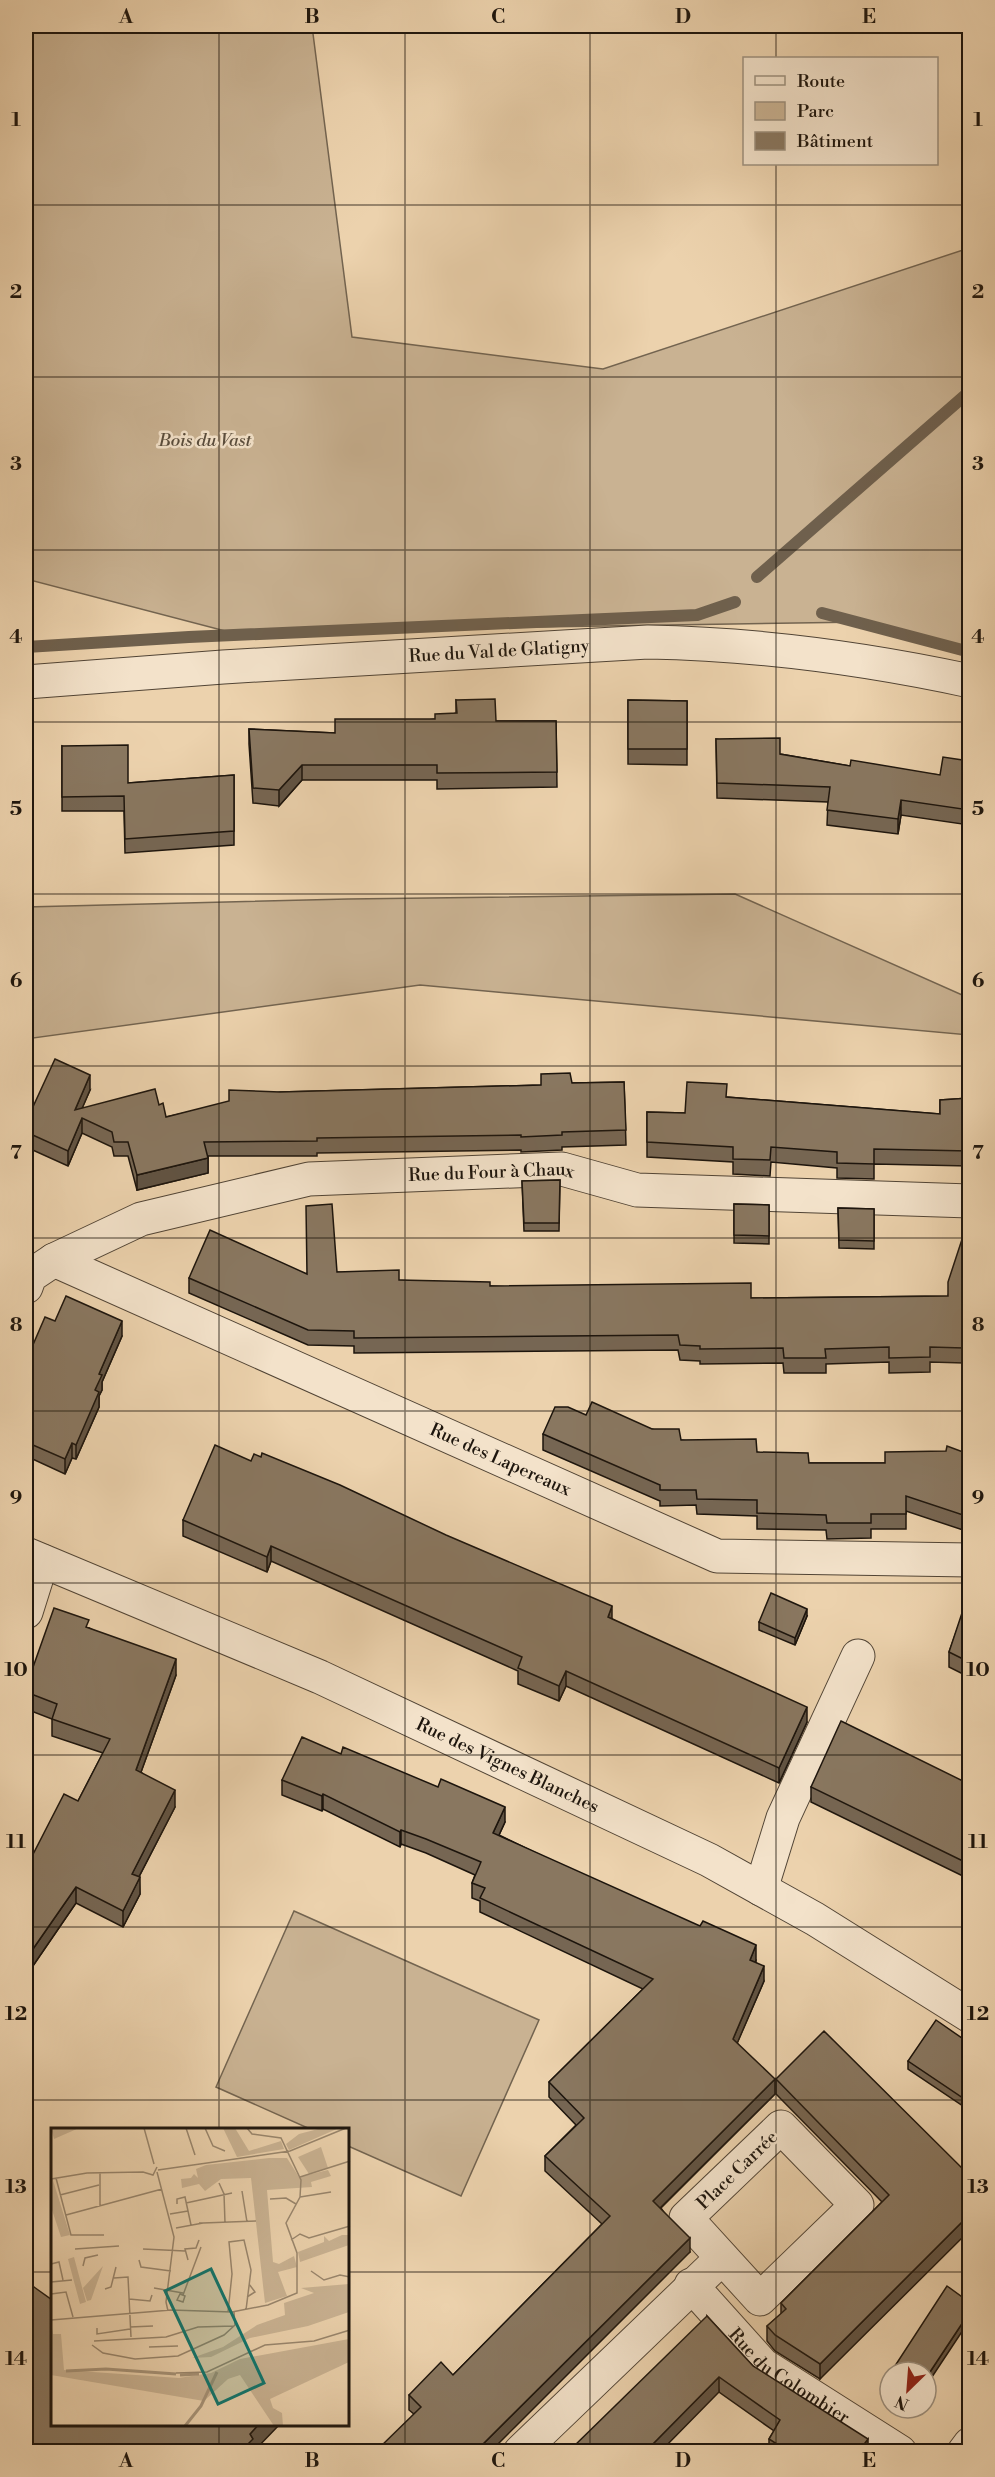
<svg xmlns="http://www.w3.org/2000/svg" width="995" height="2477" font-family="'Libre Bodoni',serif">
<rect width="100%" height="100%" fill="#ecd2ad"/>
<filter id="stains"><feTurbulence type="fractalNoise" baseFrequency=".00333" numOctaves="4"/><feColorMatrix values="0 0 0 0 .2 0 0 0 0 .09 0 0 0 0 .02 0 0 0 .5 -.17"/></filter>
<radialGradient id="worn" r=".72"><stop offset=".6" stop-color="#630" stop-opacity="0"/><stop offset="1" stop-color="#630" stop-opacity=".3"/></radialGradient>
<g fill="#c9b292" stroke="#736450" stroke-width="1.5">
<polygon points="26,26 312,26 352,337 603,369 969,248 969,650 863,622 229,632 26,579"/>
<polygon points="735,894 969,998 969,1035 420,985 26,1039 26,907 348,899"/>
<polygon points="294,1911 539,2020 461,2196 348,2146 348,2129 310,2129 216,2087"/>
</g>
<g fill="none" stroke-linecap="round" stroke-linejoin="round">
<g stroke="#6f604d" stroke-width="12">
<polyline points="757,577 970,391"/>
<polyline points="822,613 970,652"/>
<polyline points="26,647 189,637 697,615 735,602"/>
</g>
<defs>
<g id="minor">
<path id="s1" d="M26,682L223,667L648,642C757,644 863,658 970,681"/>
<path id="s2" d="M54,1260L717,1556L970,1560"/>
<path id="s3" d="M26,1287L30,1276L54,1260L141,1219L309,1179L562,1169L637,1190L970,1201"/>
<path id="s4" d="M26,1554L320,1677L709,1860L815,1919L970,2016"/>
<polyline points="26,1612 42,1561"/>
<polyline points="761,1889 783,1818 858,1656"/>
<polygon points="781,2127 857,2205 760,2299 686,2218"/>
<path id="s5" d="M691,2285L763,2365L900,2452"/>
<polyline points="520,2452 722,2258"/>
<polyline points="964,2452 970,2444"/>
</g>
</defs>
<use href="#minor" stroke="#514435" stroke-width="35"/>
<use href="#minor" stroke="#f3e2ca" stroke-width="33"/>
</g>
<g fill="#766653" stroke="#1d150d" stroke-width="1.5">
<polygon points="456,700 496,721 556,721 557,787 437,789 437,780 302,780 279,806 253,803 249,744 249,729 335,733 435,719 456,713"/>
<polygon points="628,700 687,701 687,765 628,764"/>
<polygon points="716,739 780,754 850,766 940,775 969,761 969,825 901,815 898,834 827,825 828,802 717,798"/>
<polygon points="62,746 128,783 234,775 234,845 125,853 124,811 62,811"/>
<polygon points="624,1082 626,1145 562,1147 562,1150 521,1152 521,1150 317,1153 317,1156 208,1156 208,1173 137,1190 128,1156 114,1156 112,1147 82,1133 68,1166 26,1147 26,1122 90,1090 82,1108 159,1105 166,1117 280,1092 541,1085 572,1083"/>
<polygon points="727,1097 940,1114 940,1100 969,1098 969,1166 874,1164 874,1179 837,1178 837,1168 771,1162 770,1176 733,1174 733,1162 647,1157 647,1112 685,1113"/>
<polygon points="560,1180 559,1231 524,1231 522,1181"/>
<polygon points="734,1204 769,1205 769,1244 734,1243"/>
<polygon points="838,1208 874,1209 874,1249 839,1248"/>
<polygon points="969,1218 969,1353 968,1352 964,1363 930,1362 930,1372 889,1373 889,1362 826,1364 826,1373 784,1373 783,1363 700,1364 700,1361 680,1360 678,1350 354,1353 354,1346 308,1345 189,1293 189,1278 307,1274 337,1272 399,1280 490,1286 751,1298 948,1296"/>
<polygon points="55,1321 122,1336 102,1382 102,1390 99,1396 99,1407 76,1459 72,1458 65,1474 26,1456 26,1361"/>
<polygon points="586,1415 652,1429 681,1440 757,1452 809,1463 885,1463 963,1452 969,1435 969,1532 906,1511 906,1529 871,1529 871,1538 827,1539 826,1530 757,1529 757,1516 697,1514 696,1505 660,1506 660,1501 543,1450 543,1434"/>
<polygon points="183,1520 612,1619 807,1722 779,1783 566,1686 559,1701 518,1684 518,1671 271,1561 267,1572 183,1536"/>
<polygon points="969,1596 969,1677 949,1667 949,1652"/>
<polygon points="807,1616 795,1645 759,1630 759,1622"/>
<polygon points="89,1628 176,1675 141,1772 175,1807 139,1877 140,1894 123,1927 76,1903 26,1976 26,1868 78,1801 103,1753 52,1736 52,1719 26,1709 26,1687"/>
<polygon points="341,1754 505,1822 499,1835 756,1960 756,1962 764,1981 737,2043 775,2094 661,2208 690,2252 414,2414 409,2410 409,2395 453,2375 602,2224 545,2171 545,2156 576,2125 549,2097 549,2082 643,1989 480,1912 480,1901 472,1898 472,1883 475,1875 426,1853 401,1844 400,1847 323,1809 322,1811 282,1795 282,1780"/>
<polygon points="969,1784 969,1879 811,1802 811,1787"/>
<polygon points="969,2043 969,2110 908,2069 908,2061"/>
<polygon points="776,2079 969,2175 820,2379 775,2351 767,2341 767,2326 781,2314 781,2303 882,2202 776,2094"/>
<polygon points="26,2292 254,2451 26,2451"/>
<polygon points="707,2316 753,2366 868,2451 769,2451 769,2439 774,2431 719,2392"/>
<polygon points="890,2373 890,2396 883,2392 883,2384"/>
</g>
<g fill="#605343" stroke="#1d150d" stroke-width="1.5">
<polygon points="302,765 302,780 279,806 279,790"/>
<polygon points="901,800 901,815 898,834 898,819"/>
<polygon points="90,1075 90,1090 75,1125 75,1110"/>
<polygon points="82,1118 82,1133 68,1166 68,1151"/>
<polygon points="208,1158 208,1173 137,1190 137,1175"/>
<polygon points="122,1321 122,1336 102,1382 102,1390 99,1396 99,1407 76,1459 76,1445 95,1390 99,1374"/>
<polygon points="968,1337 968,1352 964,1363 964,1348"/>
<polygon points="72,1443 72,1458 65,1474 65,1459"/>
<polygon points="271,1546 271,1561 267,1572 267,1557"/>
<polygon points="612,1606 612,1621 608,1617"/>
<polygon points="807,1609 807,1616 795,1645 795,1638"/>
<polygon points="176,1659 176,1675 136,1786 136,1770"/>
<polygon points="566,1671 566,1686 559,1701 559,1686"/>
<polygon points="807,1707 807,1722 779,1783 779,1768"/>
<polygon points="175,1790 175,1807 132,1890 132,1874"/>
<polygon points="323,1794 323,1809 322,1811 322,1796"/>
<polygon points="505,1807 505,1822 493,1848 493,1833"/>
<polygon points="401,1830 401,1844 400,1847 400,1832"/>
<polygon points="140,1877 140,1894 123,1927 123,1911"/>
<polygon points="76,1887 76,1903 26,1976 26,1959"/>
<polygon points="756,1945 756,1960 750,1974 750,1960"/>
<polygon points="764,1966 764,1981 733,2053 733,2039"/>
<polygon points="775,2079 775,2094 653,2215 653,2201"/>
<polygon points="969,2215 969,2231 820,2379 820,2364"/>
<polygon points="690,2238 690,2252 491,2451 476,2451"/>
<polygon points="969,2313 969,2321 926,2386 926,2378"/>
<polygon points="719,2377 719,2392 661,2451 646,2451"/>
<polygon points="259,2424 280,2424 254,2451 241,2451 250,2434"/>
<polygon points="868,2439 868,2451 859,2451"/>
</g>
<g fill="#897760" stroke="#1d150d" stroke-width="1.5">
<polygon points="495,699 496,721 556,721 557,772 437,773 437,765 302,765 279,790 253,788 249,729 335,733 335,719 435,719 435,714 457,713 456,700"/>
<polygon points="628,700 687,701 687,749 628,749"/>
<polygon points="780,738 780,754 850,766 851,760 940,775 943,757 969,761 969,810 901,800 898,819 827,810 830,787 717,783 716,739"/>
<polygon points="128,745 128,783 234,775 234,831 125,839 124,796 62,797 62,746"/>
<polygon points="55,1059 90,1075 75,1110 155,1089 159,1105 163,1103 166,1117 229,1101 229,1090 280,1092 541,1085 541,1074 570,1073 572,1083 624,1082 626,1130 562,1132 562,1135 521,1137 521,1135 317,1138 317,1141 204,1142 208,1158 137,1175 128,1142 114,1142 112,1132 82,1118 68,1151 26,1132 26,1122"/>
<polygon points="687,1082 727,1084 726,1097 940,1114 940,1100 969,1098 969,1151 874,1149 874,1164 837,1163 837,1152 771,1147 770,1160 733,1159 733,1147 647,1142 647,1112 685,1113"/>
<polygon points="560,1180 559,1223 524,1223 522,1181"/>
<polygon points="332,1204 337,1272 399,1270 399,1280 490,1282 490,1286 751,1283 751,1298 948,1296 948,1282 969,1218 969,1338 968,1337 964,1348 930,1347 930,1357 889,1358 889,1347 825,1349 826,1358 784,1358 783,1348 700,1349 700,1346 680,1345 678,1335 354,1338 354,1331 308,1330 189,1278 210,1230 307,1274 306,1206"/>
<polygon points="734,1204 769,1205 769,1236 734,1235"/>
<polygon points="838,1208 874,1209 874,1241 839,1240"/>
<polygon points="66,1296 122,1321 99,1374 102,1375 95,1390 99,1392 76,1445 72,1443 65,1459 26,1442 26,1361 45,1317 55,1321"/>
<polygon points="592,1402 652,1429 679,1429 681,1440 756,1439 757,1452 808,1453 809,1463 885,1463 885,1452 946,1451 947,1446 963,1452 969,1435 969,1517 906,1496 906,1514 871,1514 871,1523 827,1523 826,1515 757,1513 757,1500 697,1499 696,1490 660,1490 660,1485 543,1434 555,1407 568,1407 586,1415"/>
<polygon points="215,1445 251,1461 254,1454 261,1457 262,1453 340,1485 446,1535 612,1606 608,1617 807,1707 779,1768 566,1671 559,1686 518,1668 522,1657 271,1546 267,1557 183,1520"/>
<polygon points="771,1593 807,1609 795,1638 759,1622"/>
<polygon points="968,1595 969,1596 969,1662 949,1652"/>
<polygon points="54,1608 89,1620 86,1627 176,1659 136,1770 175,1790 132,1874 140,1877 123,1911 76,1887 26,1959 26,1868 64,1794 78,1801 110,1739 52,1719 57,1704 26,1692 26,1687"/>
<polygon points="841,1721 969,1784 969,1864 811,1787"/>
<polygon points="302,1737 341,1754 343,1747 438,1787 441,1779 505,1807 493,1833 700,1926 703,1921 756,1945 750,1960 764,1966 733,2039 775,2079 653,2201 690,2238 476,2451 376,2451 421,2407 409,2395 441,2362 453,2375 610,2216 545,2156 584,2118 549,2082 653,1979 480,1898 485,1888 472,1883 481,1862 426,1839 401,1830 400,1832 323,1794 322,1796 282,1780"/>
<polygon points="936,2020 969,2043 969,2102 908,2061"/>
<polygon points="824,2031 969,2175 969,2215 820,2364 775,2335 767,2326 786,2309 781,2303 889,2195 776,2079"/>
<polygon points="947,2286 969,2302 969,2313 926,2378 926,2372 891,2372"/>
<polygon points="34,2287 52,2300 52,2424 259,2424 250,2434 253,2439 241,2451 152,2451 147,2450 147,2451 41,2451 26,2441 26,2292"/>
<polygon points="707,2316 753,2366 868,2439 859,2451 777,2451 780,2446 769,2439 780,2420 719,2377 646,2451 569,2451"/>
<polygon points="890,2373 890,2388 883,2384"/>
</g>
<path fill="none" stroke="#1d150d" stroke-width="1.5" stroke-opacity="0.55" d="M219,26V2129M405,26V2452M590,26V2452M776,26V58M776,164V2452M26,205H970M26,377H970M26,550H970M26,722H970M26,894H970M26,1066H970M26,1238H970M26,1411H970M26,1583H970M26,1755H970M26,1927H970M26,2100H970M26,2272H52M348,2272H970M219,2424V2452"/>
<g text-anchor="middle" stroke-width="5" stroke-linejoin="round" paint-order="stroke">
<g font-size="18" font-style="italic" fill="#594c3c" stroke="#f3e2ca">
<text x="205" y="446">Bois du Vast</text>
</g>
<g font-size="18" fill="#1d150d" stroke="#f3e2ca">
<text dy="6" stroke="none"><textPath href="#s1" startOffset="474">Rue du Val de Glatigny</textPath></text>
<text dy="6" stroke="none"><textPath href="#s3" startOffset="492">Rue du Four à Chaux</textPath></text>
<text dy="6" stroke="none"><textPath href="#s2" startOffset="489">Rue des Lapereaux</textPath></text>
<text dy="6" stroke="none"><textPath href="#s4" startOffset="526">Rue des Vignes Blanches</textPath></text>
<text transform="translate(737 2170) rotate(-44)" y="6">Place Carrée</text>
<text dy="6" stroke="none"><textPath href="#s5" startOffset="135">Rue du Colombier</textPath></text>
</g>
</g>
<g transform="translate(51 2128)">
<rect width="298" height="298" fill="#ecd2ad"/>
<path d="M0,0H28L3,11ZM172,0H184L198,23L230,13L233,21L186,29ZM271,0H288L238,22L235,16L248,6ZM270,19L277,40L258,46L247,29ZM218,30H236L248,49L277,42L280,48L260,54L261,59L216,62L222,134L228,136L243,128L246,139L227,144L236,168L214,175L200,50L170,51L154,63L148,56L131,60L130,51L140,50L143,46L147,50L145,41L155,37ZM0,46L19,107L10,109L0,79ZM291,107H298V117L249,134L247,124L273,114V108L278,113ZM23,129L35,174L29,176L17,131ZM52,138L40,172L36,173L32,160ZM298,156V184L257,198L199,210L160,229L141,230L172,219L206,197L234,187L233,175L263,165L250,160ZM0,194L2,206H10L13,242L128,250L160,245L189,231L298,211V234L219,271L222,280L231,285L232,298H223L189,247L177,251L153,273L0,247Z" fill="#c9b292"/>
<path fill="none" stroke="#a69277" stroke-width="3" d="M15,243L55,241L125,246M129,247L148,246M134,298L150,278L166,244"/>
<path fill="none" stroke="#99866d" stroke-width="1.5" d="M93,0L103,36M135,0L144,27M154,0L162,18L174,23M107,42L239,23L295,0M106,44L123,109L115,174L117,183M49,45V78M249,49L299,33M5,50L20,107H53M0,51L36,45L92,44L102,47L106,39M168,55L173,66L174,95M191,63L196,94M9,67L48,57M249,69L280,64M219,71L235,70L245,76M135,75L181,65M126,76V71L134,69L140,97M119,86L137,83M15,87L111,61M152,95L205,93M125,100L152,95H148M240,112L249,106L258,110L299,98M24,121L68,118M92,121L134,123M88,132L90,139L120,143M137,132L134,121L145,120L148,112M0,136L8,134L12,152M32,138L34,130L47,127M260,143L273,152L289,147L299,149M63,150L77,149L80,209M0,154L21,152M103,160L132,165M54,161L60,159L65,139M0,166L15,164L22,189M129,166L134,168L132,174L126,172ZM132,167L150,119M196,169L204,164L198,156M78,171L99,173L101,167M177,184L181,146L178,114L193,112L200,142L195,182M0,192L120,182L181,184L217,177L246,165V125L235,95L249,69L250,52L230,10L201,6L196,0M79,199L102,198M46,200V206L79,201M43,213L115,209L147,199L183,198M41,217L52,225L84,231L127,228L173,207L184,197L183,184M98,219L127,218M125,245L156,244L214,217L263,213L299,202"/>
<path fill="#0f766e" fill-opacity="0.15" stroke="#0f766e" stroke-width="3" d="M160,141L213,255L167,276L114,163Z"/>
<rect width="298" height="298" fill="none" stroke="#1d150d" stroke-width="3"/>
</g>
<rect width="995" height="2477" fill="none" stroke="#ecd2ad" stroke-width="66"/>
<rect x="743" y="57" width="195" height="108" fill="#f3e2ca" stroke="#9d907e" stroke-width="1.5"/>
<rect x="755" y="76" width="30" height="9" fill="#f3e2ca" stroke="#9d907e" stroke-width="1.5"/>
<text x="797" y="87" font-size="18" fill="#1d150d">Route</text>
<rect x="755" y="102" width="30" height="18" fill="#c9b292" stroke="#9d907e" stroke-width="1.5"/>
<text x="797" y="117" font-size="18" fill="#1d150d">Parc</text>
<rect x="755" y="132" width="30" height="18" fill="#897760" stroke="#9d907e" stroke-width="1.5"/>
<text x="797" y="147" font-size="18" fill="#1d150d">Bâtiment</text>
<g transform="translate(908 2390) rotate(205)"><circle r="28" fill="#f3e2ca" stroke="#9d907e" stroke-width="1.5"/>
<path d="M0-4.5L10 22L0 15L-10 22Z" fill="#8f2418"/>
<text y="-9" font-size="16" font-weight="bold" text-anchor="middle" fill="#1d150d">N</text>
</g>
<rect x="33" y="33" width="929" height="2411" fill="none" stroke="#1d150d" stroke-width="2"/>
<g font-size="20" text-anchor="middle" font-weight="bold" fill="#1d150d">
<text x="126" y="23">A</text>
<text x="312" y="23">B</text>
<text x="498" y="23">C</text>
<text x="683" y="23">D</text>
<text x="869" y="23">E</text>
<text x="16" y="126">1</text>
<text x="978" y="126">1</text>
<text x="16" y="298">2</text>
<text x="978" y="298">2</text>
<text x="16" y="470">3</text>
<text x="978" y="470">3</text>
<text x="16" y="643">4</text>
<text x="978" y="643">4</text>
<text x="16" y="815">5</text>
<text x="978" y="815">5</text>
<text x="16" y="987">6</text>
<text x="978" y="987">6</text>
<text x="16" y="1159">7</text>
<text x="978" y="1159">7</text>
<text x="16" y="1331">8</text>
<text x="978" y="1331">8</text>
<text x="16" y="1504">9</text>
<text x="978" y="1504">9</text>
<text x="16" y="1676">10</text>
<text x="978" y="1676">10</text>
<text x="16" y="1848">11</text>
<text x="978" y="1848">11</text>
<text x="16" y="2020">12</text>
<text x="978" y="2020">12</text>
<text x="16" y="2193">13</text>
<text x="978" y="2193">13</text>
<text x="16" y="2365">14</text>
<text x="978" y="2365">14</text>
<text x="126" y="2467">A</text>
<text x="312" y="2467">B</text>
<text x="498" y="2467">C</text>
<text x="683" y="2467">D</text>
<text x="869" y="2467">E</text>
</g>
<rect width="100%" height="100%" filter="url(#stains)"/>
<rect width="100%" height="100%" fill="url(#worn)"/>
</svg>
